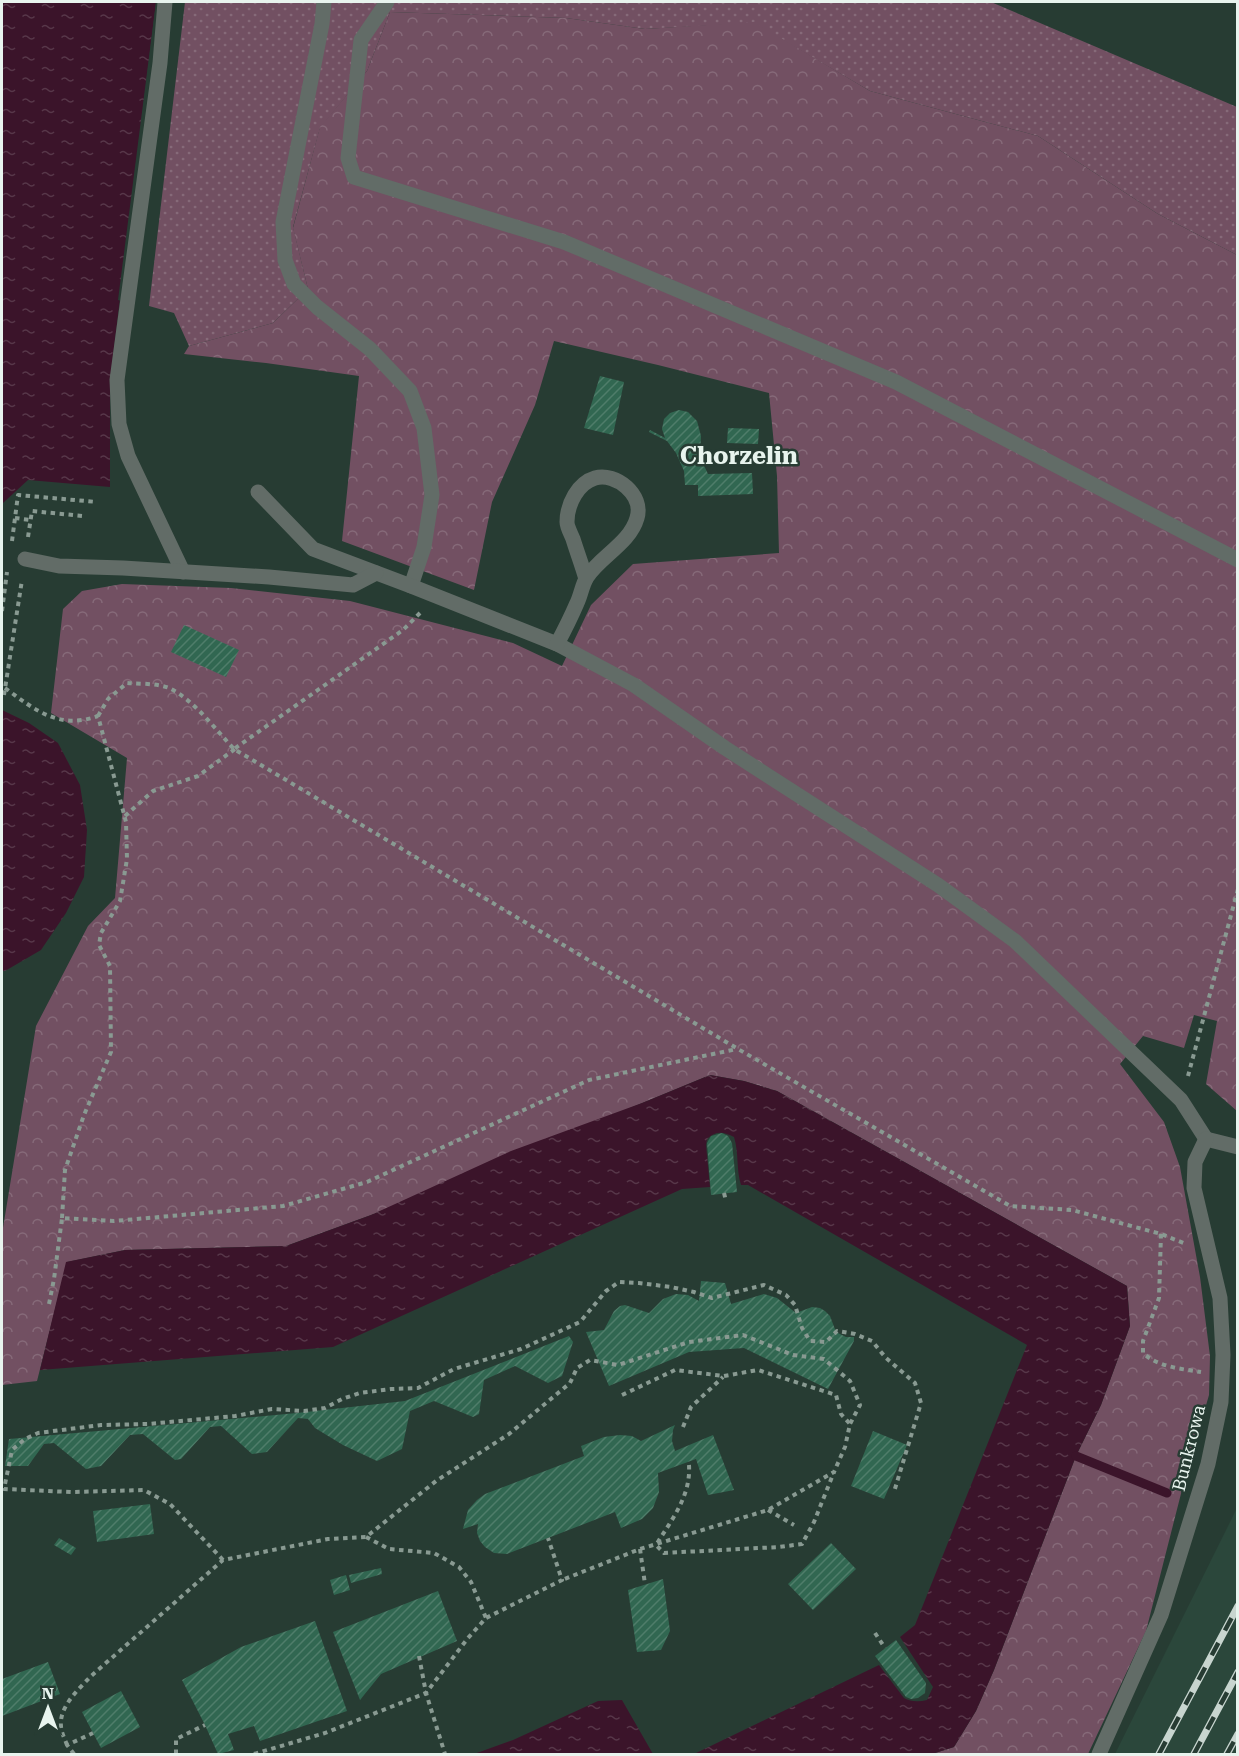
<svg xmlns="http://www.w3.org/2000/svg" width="1239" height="1756" font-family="'Roboto Serif',serif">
<defs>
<pattern id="grass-dots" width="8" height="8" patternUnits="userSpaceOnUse" patternTransform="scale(1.5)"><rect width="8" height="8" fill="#725062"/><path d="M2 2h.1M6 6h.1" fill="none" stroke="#866a79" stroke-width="1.8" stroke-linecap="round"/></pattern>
<pattern id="forest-crowns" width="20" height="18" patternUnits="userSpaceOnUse" patternTransform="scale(1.5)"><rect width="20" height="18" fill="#725062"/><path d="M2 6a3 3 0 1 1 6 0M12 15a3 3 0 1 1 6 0" fill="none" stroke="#866a79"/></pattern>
<pattern id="water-ripples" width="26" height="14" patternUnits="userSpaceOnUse" patternTransform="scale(1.5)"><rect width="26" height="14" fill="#3b142a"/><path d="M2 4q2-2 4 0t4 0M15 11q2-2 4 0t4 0" fill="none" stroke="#573749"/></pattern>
<pattern id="building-hatch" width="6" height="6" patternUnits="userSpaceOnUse" patternTransform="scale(1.5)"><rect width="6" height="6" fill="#316751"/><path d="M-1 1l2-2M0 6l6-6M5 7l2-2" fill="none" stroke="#4f7d6a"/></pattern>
</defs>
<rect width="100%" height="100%" fill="#273c33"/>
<polygon fill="#2b473b" points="1237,1508 1237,1754 1115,1754"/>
<polygon fill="url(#grass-dots)" points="185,2 991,2 1237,107 1237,255 1158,214 1038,136 870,91 754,23 645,29 566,18 390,12 367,71 320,128 293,227 308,289 273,323 189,346 174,313 149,306"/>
<polygon fill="url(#forest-crowns)" points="390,12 566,18 645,29 754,22 870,91 1038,136 1158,214 1237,255 1237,1111 1206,1084 1217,1021 1194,1015 1184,1048 1143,1036 1120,1064 1164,1122 1180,1167 1200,1277 1210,1356 1209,1395 1185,1478 1146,1631 1088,1754 932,1754 954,1747 976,1711 994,1670 1076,1456 1101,1405 1130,1326 1127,1286 777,1091 744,1081 710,1075 371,1215 286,1246 125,1250 67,1262 37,1381 2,1385 2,1234 36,1026 88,926 115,898 127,758 51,713 63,609 82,591 122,584 231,588 350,601 513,643 562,666 591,605 633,564 779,553 777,476 769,393 658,365 554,341 535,405 492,502 474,590 342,541 359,376 266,363 184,354 189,346 273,323 308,289 293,228 320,127 367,71"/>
<g fill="url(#water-ripples)">
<polygon points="2,2 156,2 110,381 110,487 28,480 3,503 2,509"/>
<polygon points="2,710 29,723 58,743 80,785 87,830 84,877 66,913 41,950 5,971 2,971"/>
<path d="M710,1075L744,1081L777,1091L1127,1286L1130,1326L1101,1405L1076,1456L994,1670L976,1711L954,1747L932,1754H694L879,1665L904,1698C911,1702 919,1702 927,1700L933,1687L900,1637L915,1625L1027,1345L748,1185H741C736,1170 739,1153 734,1137C724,1132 716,1130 707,1139L706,1145L710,1187L682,1189L333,1347L40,1370L66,1262L125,1250L286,1246L371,1215L511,1151L642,1103Z"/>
<polygon points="622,1700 653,1754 474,1754 513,1740 598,1701"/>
</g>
<polygon fill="#273c33" points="156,2 159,2 157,26 121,301 118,300"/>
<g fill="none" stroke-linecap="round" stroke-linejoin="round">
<polyline stroke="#3b142a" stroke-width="9" points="1076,1456 1167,1493"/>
</g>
<g fill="url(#building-hatch)">
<polygon points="600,376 624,382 613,435 584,428"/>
<polygon points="679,410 688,412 697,421 701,436 700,457 708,474 752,473 753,494 698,496 698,485 685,485 684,471 676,453 667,441 649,432 650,430 665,438 662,429 664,419 670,413"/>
<polygon points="728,428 759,429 758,444 727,443"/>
<polygon points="184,625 239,650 226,677 171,652"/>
<polygon points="722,1133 728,1136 732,1143 737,1192 711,1195 707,1143 711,1136"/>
<polygon points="701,1281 725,1283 731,1304 764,1294 777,1298 796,1313 812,1307 820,1308 825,1311 830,1316 836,1332 846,1337 854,1337 854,1341 828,1389 744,1348 689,1352 609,1386 586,1332 604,1330 614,1311 620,1306 625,1305 649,1313 663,1299 676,1294 688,1295 699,1301"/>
<polygon points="569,1336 573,1342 562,1376 548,1383 515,1366 484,1380 479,1414 473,1417 434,1401 410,1411 402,1449 377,1461 343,1445 315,1428 308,1419 298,1418 267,1452 252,1454 221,1426 210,1427 181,1459 175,1460 143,1434 130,1435 101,1466 86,1469 54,1443 44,1444 28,1466 5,1466 9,1439 297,1413 405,1401"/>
<polygon points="675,1425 673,1430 672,1441 675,1451 713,1435 734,1490 708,1495 696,1459 658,1473 659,1492 653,1508 642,1519 621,1528 615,1512 507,1554 494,1553 485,1547 480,1541 477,1533 478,1524 463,1529 468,1510 477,1500 485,1494 584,1456 581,1446 604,1437 620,1435 632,1436 641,1441"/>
<polygon points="873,1431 907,1445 884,1499 851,1486"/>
<polygon points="150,1504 154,1534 97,1542 93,1511"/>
<polygon points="59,1538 76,1548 71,1555 54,1545"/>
<polygon points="831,1543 856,1569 813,1610 788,1584"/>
<polygon points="381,1568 382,1574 351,1583 349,1575"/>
<polygon points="346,1575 350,1590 334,1595 330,1580"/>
<polygon points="663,1579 670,1631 661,1650 637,1652 628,1590"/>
<polygon points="438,1591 457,1641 381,1674 360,1700 333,1632"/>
<polygon points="315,1621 347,1711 260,1741 254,1726 228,1734 234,1750 218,1754 205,1725 182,1680 241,1647"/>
<polygon points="896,1640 926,1683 925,1693 918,1698 911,1699 906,1697 875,1656"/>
<polygon points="48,1662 60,1694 2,1716 2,1679"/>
<polygon points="121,1691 140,1727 101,1748 82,1712"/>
</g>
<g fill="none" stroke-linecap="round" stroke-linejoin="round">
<g stroke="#899a92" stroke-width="4" stroke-dasharray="4.5 4.5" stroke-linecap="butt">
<polyline points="15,518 30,520"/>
<polyline points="28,537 32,511 83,516"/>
<polyline points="12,541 18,495 97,502"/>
<polyline points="2,611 7,572"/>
<polyline points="420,613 403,630 234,749 738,1049 1010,1206 1072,1210 1161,1234 1186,1244"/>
<path d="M5,688C35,710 59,730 98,716L126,822L127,859L120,901L101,933L99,945L110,966L111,1052L84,1115L65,1170L62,1218"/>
<polyline points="4,695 22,580"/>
<path d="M98,716L108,699L127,683C140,684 156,683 169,688C193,699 216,730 234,749"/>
<polyline points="125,816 153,791 198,776 235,749"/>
<polyline points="1188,1076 1238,889"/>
<polyline points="724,1193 726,1201"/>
<path d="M1161,1234L1159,1298L1143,1341V1353C1158,1367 1182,1369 1201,1372"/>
<polyline points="49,1304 54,1279 62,1218 114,1221 283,1206 367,1182 589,1080 737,1049"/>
<polyline points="622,1395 675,1370 724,1376 758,1370 836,1395 841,1414 850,1424"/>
<polyline points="683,1427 691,1407 723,1377"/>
<path d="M689,1465C691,1496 672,1519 656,1545L664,1553L779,1547L802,1544L814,1522L834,1472"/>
<polyline points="768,1510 794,1525"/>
<polyline points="366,1537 389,1549 434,1553 459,1567 471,1582 486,1618"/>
<polyline points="640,1549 645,1584"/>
<polyline points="223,1560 170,1504 144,1490 71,1492 4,1489 12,1450 25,1439 38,1433 101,1425 148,1424 235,1416 272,1409 304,1411 325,1408 342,1399 360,1393 391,1389 418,1388 454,1369 521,1349 580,1322 606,1291 619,1282 639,1283 671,1287 694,1292 712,1298 764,1285 786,1295 795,1305 802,1328 810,1341 826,1342 837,1331 855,1334 872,1341 886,1358 915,1383 921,1403 894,1492"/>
<polyline points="875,1633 885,1648"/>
<polyline points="419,1656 426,1693 445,1754"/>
<path d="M67,1745C65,1739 61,1732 61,1726C59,1707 78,1690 90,1677L223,1560L328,1539L366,1537L436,1481L509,1434L570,1383L577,1368L590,1360L618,1365L689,1342L743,1335L793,1355L824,1359L850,1381L860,1405L850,1424L845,1447L834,1472L768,1510L640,1549L562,1580"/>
<polyline points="74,1754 67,1745 93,1733"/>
<polyline points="176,1754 176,1739 205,1725"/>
<polyline points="254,1754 325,1733 426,1693 468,1638 486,1618 562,1580 548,1538"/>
</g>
<g stroke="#626c67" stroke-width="15">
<polyline points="165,2 160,63 117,380 119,424 128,456 183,572"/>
<polyline points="324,2 322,24 283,222 285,260 294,284 317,307 370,349 410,391 424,428 432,495 424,547 411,586"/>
<polyline points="387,2 361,40 348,158 354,177 564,242 896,382 1238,560"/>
<polyline points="258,492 313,549 411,586 557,644 634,685 725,748 938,885 1015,941 1181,1100 1206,1139"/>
<polyline points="25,559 59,566 123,568 269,577 353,585 376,573"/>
<path d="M557,644C564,631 571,617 577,603C581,595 582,585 587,577C601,556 630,543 637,518C644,495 616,472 595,478C578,483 567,504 567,522C567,527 571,534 573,539C577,552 582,565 586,579"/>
<polyline points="1206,1139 1238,1147"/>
<polyline points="1099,1754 1161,1615 1208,1464 1221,1402 1223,1355 1220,1298 1194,1188 1195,1162 1206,1139"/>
</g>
<defs>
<g id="rail">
<polyline points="1159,1754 1238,1606"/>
<polyline points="1194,1754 1238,1672"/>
<polyline points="1227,1754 1238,1734"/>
</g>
</defs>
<use href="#rail" stroke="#c8d5cf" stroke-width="7"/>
<use href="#rail" stroke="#273c33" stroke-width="4.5" stroke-dasharray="14" stroke-linecap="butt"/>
</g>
<g text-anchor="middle" stroke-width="5" stroke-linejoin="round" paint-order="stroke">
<g font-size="18" fill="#e8f4ee" stroke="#273c33">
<text transform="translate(1189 1448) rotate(-76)" y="6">Bunkrowa</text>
</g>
<g font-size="24" font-weight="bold" fill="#e8f4ee" stroke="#273c33">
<text x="739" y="464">Chorzelin</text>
</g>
</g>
<rect width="1239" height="1756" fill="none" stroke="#e8f4ee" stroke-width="6"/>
<g transform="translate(48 1708)" stroke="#273c33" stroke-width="4.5" paint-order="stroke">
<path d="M0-4.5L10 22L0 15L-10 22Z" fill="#e8f4ee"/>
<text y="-9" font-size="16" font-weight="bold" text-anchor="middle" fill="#e8f4ee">N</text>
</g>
</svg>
